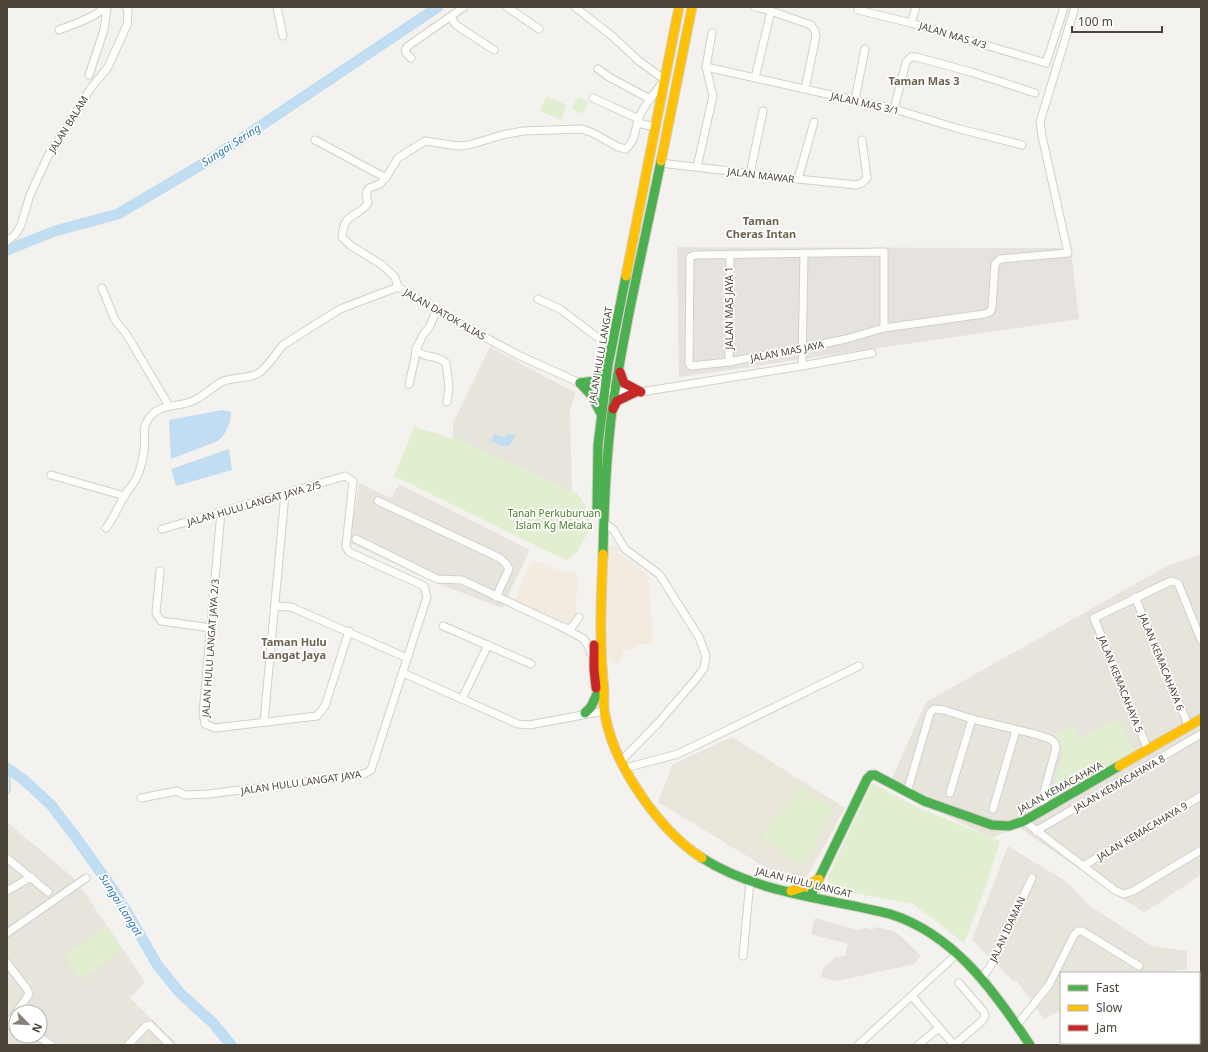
<svg xmlns="http://www.w3.org/2000/svg" width="1208" height="1052" font-family="'Noto Sans',sans-serif">
<rect width="100%" height="100%" fill="#f4f2ee"/>
<g fill="#e7e4dc" fill-rule="evenodd">
<polygon points="490,347 576,393 570,409 572,491 453,438 453,423"/>
<polygon points="359,483 391,498 399,484 530,550 502,608 434,582 350,543"/>
<polygon points="1201,554 1201,875 1144,913 1018,827 992,838 919,802 889,785 926,702 1167,566"/>
<path d="M7,822L76,880L145,982L130,998L178,1045H7ZM16,1012H40V1036H16Z"/>
<polygon points="1008,846 1067,882 1090,906 1152,946 1187,951 1187,969 1159,973 1061,973 1061,1010 1044,1019 1017,981 1013,981 972,940"/>
</g>
<g fill="#f3ebdf">
<polygon points="617,545 619,552 649,577 653,644 639,644 632,649 624,650 618,664 606,658 607,546"/>
<polygon points="535,560 561,571 577,573 576,627 514,601 526,571"/>
</g>
<polygon fill="#e6e2de" points="677,247 1057,248 1071,250 1079,319 679,377"/>
<polygon fill="#eae5da" points="732,737 845,808 808,875 791,883 658,802 673,764"/>
<g fill="#e1eecf">
<polygon points="546,96 567,105 561,120 540,111"/>
<polygon points="578,96 589,102 582,114 572,108"/>
<polygon points="414,427 453,438 577,493 585,505 591,527 577,552 566,560 394,476"/>
<polygon points="1118,719 1135,751 1051,797 1063,750 1054,734 1072,725 1080,739"/>
<polygon points="872,783 919,808 1000,841 985,889 964,943 913,904 836,890 827,879"/>
<polygon points="801,786 833,808 803,867 761,837"/>
<polygon points="105,926 122,949 82,980 64,957"/>
</g>
<polygon fill="#e6e3df" points="815,918 857,930 867,928 872,930 876,927 896,932 921,956 914,964 837,981 821,977 823,968 836,957 845,956 848,944 811,934"/>
<g fill="#c0ddf1">
<polygon points="222,410 231,412 230,422 224,435 218,441 171,459 169,420"/>
<polygon points="508,433 515,436 510,445 505,447 491,441 494,434 503,437 506,436"/>
<polygon points="229,449 232,470 176,486 171,469"/>
</g>
<g fill="none" stroke-linecap="round" stroke-linejoin="round">
<polyline stroke="#c0ddf1" stroke-width="2" points="7,794 10,791 9,769"/>
<g stroke="#c0ddf1" stroke-width="11">
<polyline points="7,250 55,231 118,214 211,159 438,7"/>
<polyline points="7,768 24,780 51,805 74,835 112,888 128,914 158,966 180,993 213,1023 231,1045"/>
</g>
<defs>
<g id="street">
<polyline points="277,7 283,36"/>
<polyline points="507,7 539,29"/>
<polyline points="755,7 771,11 811,25 815,31 816,36 805,89"/>
<polyline points="858,10 911,23 1046,63 1063,11 1063,7"/>
<polyline points="452,16 453,21 456,25 494,50"/>
<polyline points="911,23 916,7"/>
<path d="M59,30C74,24 92,19 105,7"/>
<polyline points="411,58 406,53 405,50 408,46 464,7"/>
<polyline points="706,67 894,109 956,128 1022,145"/>
<polyline points="598,69 609,77 650,99"/>
<polyline points="89,75 104,30 107,7"/>
<polyline points="755,78 771,11"/>
<polyline points="593,98 639,119"/>
<polyline points="855,100 865,49"/>
<polyline points="894,109 906,62 911,57 916,57 971,72 1035,93"/>
<polyline points="638,123 655,127"/>
<polyline points="315,140 386,178"/>
<polyline points="660,163 798,179 856,185 862,183 867,178 862,140"/>
<polyline points="697,167 713,96 706,67 712,33"/>
<polyline points="750,174 763,111"/>
<polyline points="798,179 814,122"/>
<polyline points="7,241 16,234 21,225 30,195 48,156 91,88 108,67 127,25 128,11 126,7"/>
<path d="M398,287L395,277L382,265L350,245L342,237C344,211 357,219 368,203L366,194L369,188L380,184L387,176L398,158L425,141L458,146L469,145L502,135L523,131L582,129L593,133L618,147L626,149C636,140 635,128 639,117C645,103 656,91 665,80L639,61L612,36L575,7"/>
<polyline points="102,288 115,320 127,335 169,406"/>
<polyline points="538,299 560,309 597,337 605,339 614,337"/>
<polyline points="884,328 884,252 695,255 690,257 689,364 691,366 729,362 802,348 846,339 884,328 984,314 990,312 992,307 995,264 1000,259 1068,253 1042,136 1040,122 1075,7"/>
<path d="M416,349C424,360 436,353 446,363L449,387L447,402"/>
<polyline points="729,362 730,254"/>
<polyline points="802,366 804,253"/>
<polyline points="409,384 415,358 416,349 423,335 430,326 437,309"/>
<polyline points="51,475 125,496"/>
<polyline points="378,501 500,558 506,564 509,569 496,597"/>
<polyline points="221,512 203,713 205,724 215,728 317,716 325,706 349,631"/>
<polyline points="603,522 613,529 625,549 659,574 699,637 706,656 704,668 696,679 658,723 621,761"/>
<path d="M106,528C113,519 117,510 122,500C126,492 132,486 136,479C140,471 143,459 144,450C147,438 140,430 149,418C159,404 176,407 190,402C203,398 212,386 224,381C234,377 246,379 257,374C267,369 275,354 283,345L340,309L398,287L457,322L518,355L580,383L604,391L641,392L802,366L872,353"/>
<polyline points="356,539 437,579 462,580 558,625 584,639 589,647 591,654"/>
<polyline points="160,571 156,613 161,621 211,628"/>
<polyline points="1135,597 1189,727"/>
<polyline points="275,606 291,607 407,658"/>
<polyline points="443,626 531,664"/>
<polyline points="564,627 568,629 572,627 579,617"/>
<polyline points="403,673 518,724 529,725 604,711"/>
<polyline points="462,699 488,645"/>
<polyline points="264,722 285,494"/>
<polyline points="1148,750 1094,618 1171,581 1178,583 1201,640"/>
<polyline points="625,768 678,754 859,666"/>
<polyline points="907,792 930,713 934,709 944,710 972,719 1035,734 1050,739 1055,743 1056,748 1044,792 1045,809"/>
<polyline points="950,793 972,719"/>
<polyline points="141,798 177,791 185,795 209,794 364,774 371,770 427,597 424,586 349,552 346,546 353,481 345,476 162,529"/>
<polyline points="993,809 1016,730"/>
<polyline points="1024,821 1116,891 1124,894 1133,891 1201,850"/>
<polyline points="1036,831 1201,734"/>
<polyline points="7,858 48,892"/>
<polyline points="1083,866 1201,796"/>
<polyline points="7,891 31,877"/>
<polyline points="7,933 86,878"/>
<polyline points="743,956 750,881"/>
<polyline points="7,963 27,989 29,994 17,1012"/>
<polyline points="981,980 991,965 1032,878"/>
<polyline points="912,996 954,1045"/>
<polyline points="7,1025 16,1013"/>
<polyline points="1017,1025 1049,985 1074,935 1078,931 1082,931 1139,966"/>
<polyline points="38,1036 51,1045"/>
<polyline points="128,1045 146,1026 150,1025 170,1045"/>
<polyline points="858,1045 957,954"/>
<polyline points="918,1045 939,1028"/>
<polyline points="954,1045 982,1021 985,1016 984,1012 959,983"/>
</g>
<g id="fast">
<polyline points="580,383 592,396 600,412"/>
<polyline points="580,383 594,381 606,367"/>
<polyline points="597,511 598,445 608,365 626,276"/>
<path d="M603,554C604,506 606,458 612,411C624,327 644,244 661,161"/>
<polyline points="585,713 591,707 597,694"/>
<path d="M702,858C759,894 827,898 890,914C954,934 995,992 1030,1045"/>
<polyline points="810,897 867,779 871,775 875,775 924,801 992,825 1009,826 1024,821 1119,766"/>
</g>
<g id="slow">
<polyline points="661,161 692,7"/>
<polyline points="626,276 679,7"/>
<path d="M603,554C601,599 599,645 604,691C604,699 603,707 605,715C614,766 660,831 702,858"/>
<polyline points="1119,766 1201,719"/>
<polyline points="791,891 806,886 819,879"/>
</g>
<g id="jam">
<polyline points="620,372 624,383 641,392"/>
<polyline points="613,409 617,401 636,392"/>
<polyline points="594,645 594,669 596,688"/>
</g>
</defs>
<use href="#street" stroke="#d2d0cb" stroke-width="9"/>
<use href="#fast" stroke="#d3cfc5" stroke-width="11"/>
<use href="#slow" stroke="#d3cfc5" stroke-width="11"/>
<use href="#jam" stroke="#d3cfc5" stroke-width="11"/>
<use href="#street" stroke="#fdfdfc" stroke-width="7"/>
<use href="#fast" stroke="#4caf50" stroke-width="9"/>
<use href="#slow" stroke="#ffc107" stroke-width="9"/>
<use href="#jam" stroke="#c62828" stroke-width="9"/>
</g>
<g text-anchor="middle" stroke-width="3.5" stroke-linejoin="round" paint-order="stroke">
<g font-size="10" fill="#4b4439" stroke="#fff">
<text transform="translate(953 35) rotate(17)" y="4">JALAN MAS 4/3</text>
<text transform="translate(865 103) rotate(13)" y="4">JALAN MAS 3/1</text>
<text transform="translate(68 124) rotate(-58)" y="4">JALAN BALAM</text>
<text transform="translate(761 175) rotate(7)" y="4">JALAN MAWAR</text>
<text transform="translate(729 308) rotate(-90)" y="4">JALAN MAS JAYA 1</text>
<text transform="translate(445 314) rotate(30)" y="4">JALAN DATOK ALIAS</text>
<text transform="translate(787 351) rotate(-11)" y="4">JALAN MAS JAYA</text>
<text transform="translate(600 355) rotate(-80)" y="4">JALAN HULU LANGAT</text>
<text transform="translate(254 503) rotate(-16)" y="4">JALAN HULU LANGAT JAYA 2/5</text>
<text transform="translate(210 648) rotate(-86)" y="4">JALAN HULU LANGAT JAYA 2/3</text>
<text transform="translate(1162 662) rotate(68)" y="4">JALAN KEMACAHAYA 6</text>
<text transform="translate(1121 684) rotate(68)" y="4">JALAN KEMACAHAYA 5</text>
<text transform="translate(301 782) rotate(-8)" y="4">JALAN HULU LANGAT JAYA</text>
<text transform="translate(1119 783) rotate(-30)" y="4">JALAN KEMACAHAYA 8</text>
<text transform="translate(1060 787) rotate(-29)" y="4">JALAN KEMACAHAYA</text>
<text transform="translate(1142 831) rotate(-31)" y="4">JALAN KEMACAHAYA 9</text>
<text transform="translate(804 882) rotate(14)" y="4">JALAN HULU LANGAT</text>
<text transform="translate(1007 929) rotate(-65)" y="4">JALAN IDAMAN</text>
</g>
<g font-size="10" fill="#4a7f2a" stroke="#fff">
<text x="554" y="517">Tanah Perkuburuan<tspan x="554" dy="12">Islam Kg Melaka</tspan></text>
</g>
<g font-size="11" font-weight="bold" fill="#6e6250" stroke="#fff">
<text x="924" y="85">Taman Mas 3</text>
<text x="761" y="225">Taman<tspan x="761" dy="13">Cheras Intan</tspan></text>
<text x="294" y="646">Taman Hulu<tspan x="294" dy="13">Langat Jaya</tspan></text>
</g>
<g font-size="11" font-style="italic" fill="#2e7ab2" stroke="#fff">
<text transform="translate(231 145) rotate(-33)" y="4">Sungai Sering</text>
<text transform="translate(121 905) rotate(58)" y="4">Sungai Langat</text>
</g>
</g>
<rect width="1208" height="1052" fill="none" stroke="#4b4439" stroke-width="16"/>
<rect x="1060" y="972" width="140" height="72" fill="#ffffff" stroke="#b7b4b0"/>
<rect x="1068" y="985" width="20" height="6" fill="#4caf50" stroke="#b7b4b0"/>
<text x="1096" y="992" font-size="12" fill="#4b4439">Fast</text>
<rect x="1068" y="1005" width="20" height="6" fill="#ffc107" stroke="#b7b4b0"/>
<text x="1096" y="1012" font-size="12" fill="#4b4439">Slow</text>
<rect x="1068" y="1025" width="20" height="6" fill="#c62828" stroke="#b7b4b0"/>
<text x="1096" y="1032" font-size="12" fill="#4b4439">Jam</text>
<g transform="translate(28 1024) rotate(114)"><circle r="19" fill="#ffffff" stroke="#b7b4b0"/>
<path d="M0-3L7 15L0 10L-7 15Z" fill="#868178"/>
<text y="-6" font-size="11" font-weight="bold" text-anchor="middle" fill="#4b4439">N</text>
</g>
<path d="M1072 26v6h90v-6" fill="none" stroke="#4b4439" stroke-width="2"/>
<text x="1078" y="26" font-size="12" fill="#4b4439" stroke="#ffffff" stroke-width="3" paint-order="stroke">100 m</text>
</svg>
